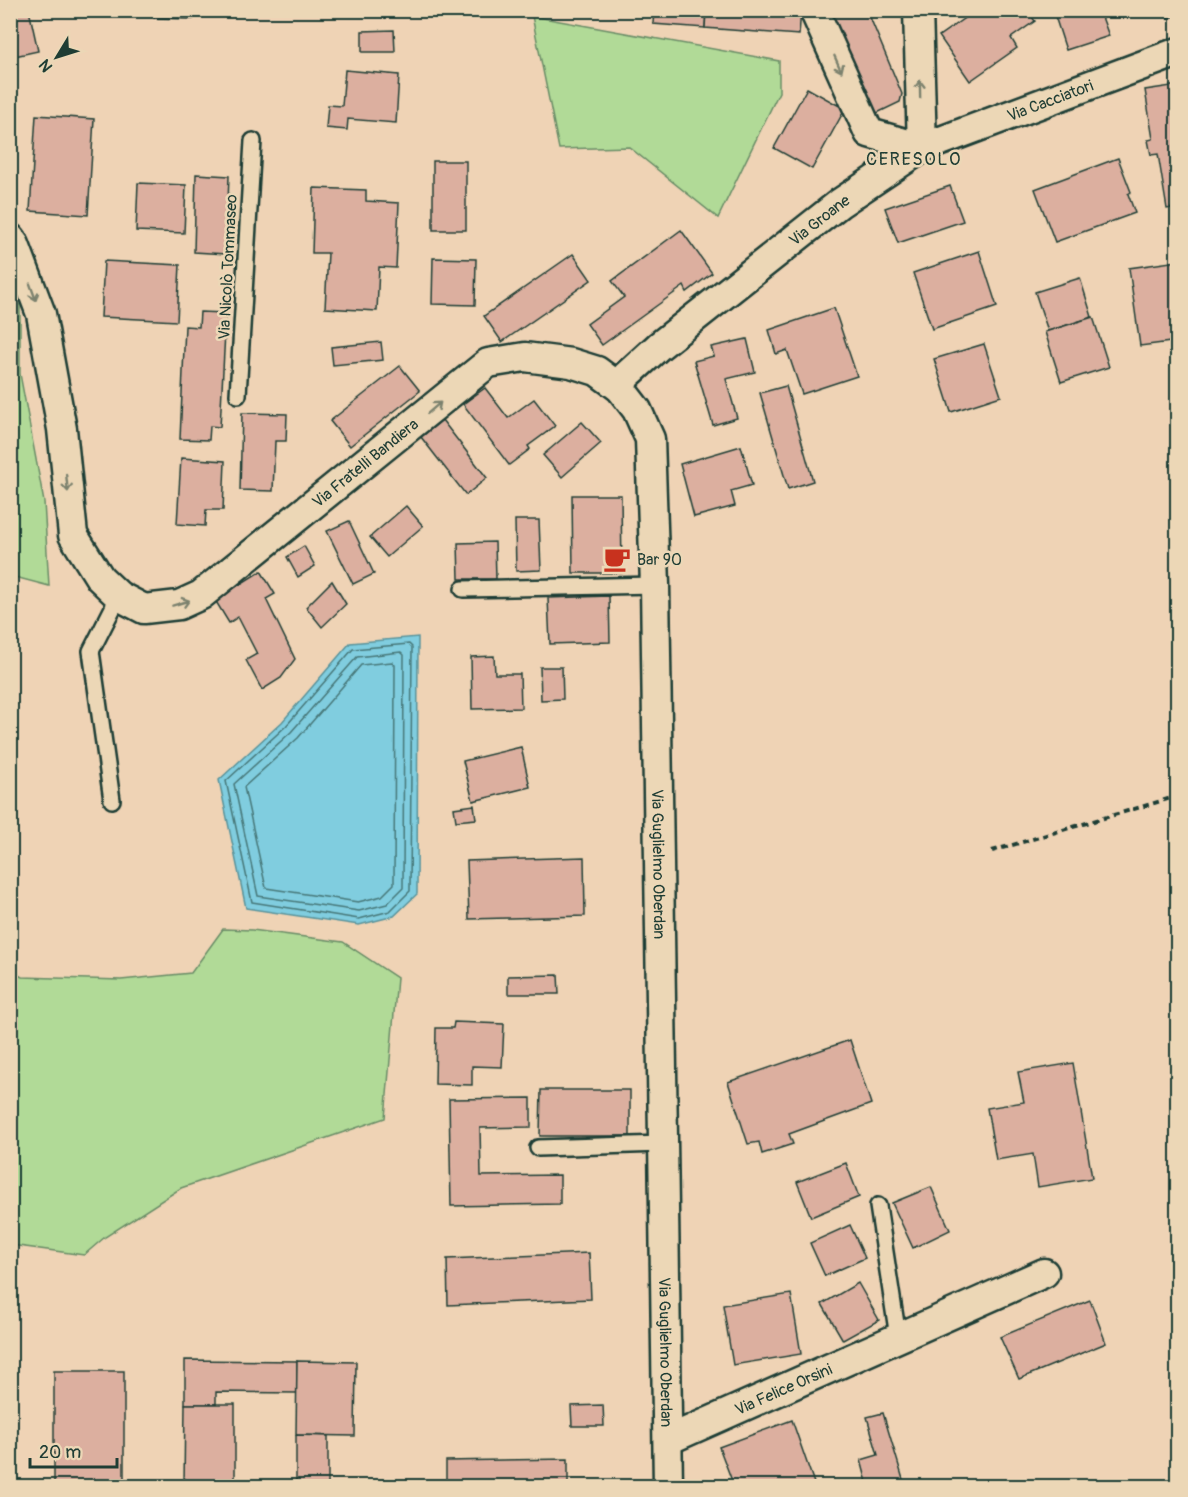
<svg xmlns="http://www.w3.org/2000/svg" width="1188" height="1497" font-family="Pangolin,sans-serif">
<rect width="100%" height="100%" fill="#efd3b5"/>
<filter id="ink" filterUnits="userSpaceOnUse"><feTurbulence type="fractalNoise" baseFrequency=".0167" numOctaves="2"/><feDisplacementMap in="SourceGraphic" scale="12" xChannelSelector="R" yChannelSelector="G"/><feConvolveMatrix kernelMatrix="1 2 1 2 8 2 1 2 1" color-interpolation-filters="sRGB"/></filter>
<g filter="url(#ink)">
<g fill="#b1da97" stroke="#688c66" stroke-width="1.5">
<polygon points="532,16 779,61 779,92 718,218 629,147 559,149"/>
<polygon points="11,291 20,306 20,374 44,502 49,586 11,576"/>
<polygon points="223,929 252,930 343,942 397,978 385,1118 181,1188 105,1237 84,1255 11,1245 11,971 22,977 121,980 191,973"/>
</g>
<polygon fill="#80cddf" stroke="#59939b" stroke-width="1.5" points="418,637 417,894 394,916 359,925 246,908 219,780 282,722 350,643"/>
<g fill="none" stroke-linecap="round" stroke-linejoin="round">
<g stroke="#467778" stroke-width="1.5">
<polygon points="409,644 412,647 410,891 390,911 359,919 252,902 226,781 286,726 353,649"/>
<polygon points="401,652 404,655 403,888 387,904 359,911 258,896 234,784 291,732 357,657"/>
<polygon points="392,662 395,665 394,884 382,896 358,902 266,888 244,787 298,738 361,665"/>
</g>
</g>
<g fill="#dcaf9f" stroke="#1f3d34" stroke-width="1.5">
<polygon points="10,10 29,10 38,51 10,57"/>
<polygon points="154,10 193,10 193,19 154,18"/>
<polygon points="654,10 706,10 705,28 653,24"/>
<polygon points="706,10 801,10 799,35 705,28"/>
<polygon points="827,10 867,10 902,94 900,102 873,115"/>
<polygon points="976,10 1027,10 1035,21 1011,38 1017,48 970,81 939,36"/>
<polygon points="1053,10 1113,10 1113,13 1102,17 1109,36 1066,50"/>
<polygon points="1166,10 1178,10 1178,15 1168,18"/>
<polygon points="394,30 395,52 362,52 362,31"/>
<polygon points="345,70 399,75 396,123 348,119 347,130 326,128 328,105 342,106"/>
<polygon points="1178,85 1178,207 1167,209 1158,154 1151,155 1148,140 1153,139 1145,90"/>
<polygon points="807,88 845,109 812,169 774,148"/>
<polygon points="36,115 94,119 88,215 30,211"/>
<polygon points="1118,158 1131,192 1128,194 1135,213 1055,242 1035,189"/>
<rect x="433" y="161" width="33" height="69"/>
<polygon points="196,174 229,176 226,254 194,252"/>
<polygon points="138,183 186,185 184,233 136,231"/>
<polygon points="950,186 963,221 898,243 885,208"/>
<polygon points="314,188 366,190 366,201 399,203 396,268 379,267 377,311 325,308 328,253 312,253"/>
<polygon points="681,230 712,273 687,292 684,286 602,345 587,324 624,297 612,281"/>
<polygon points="979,251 997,307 932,329 913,273"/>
<polygon points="573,254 591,280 502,342 484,316"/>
<polygon points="433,258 476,259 475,305 432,304"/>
<polygon points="104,261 180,265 177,321 101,317"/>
<polygon points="1178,261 1178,341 1140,346 1129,268"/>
<polygon points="1080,278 1092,317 1048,331 1035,292"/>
<polygon points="834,308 857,376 802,394 787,350 776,354 769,330"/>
<polygon points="200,312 226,313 220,427 210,426 209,440 180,439 185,326 199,327"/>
<polygon points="1093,317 1109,367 1061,382 1045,332"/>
<polygon points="747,339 755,372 726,379 737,418 713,425 694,361 714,356 711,347"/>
<polygon points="381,342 383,360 333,365 331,347"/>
<polygon points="984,344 1001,396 951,412 934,359"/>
<polygon points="400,366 420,391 350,446 330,421"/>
<polygon points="786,386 813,481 788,489 760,393"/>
<polygon points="485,388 508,418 534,399 555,426 528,446 530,449 509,465 463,404"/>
<polygon points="242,413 287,414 286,441 275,441 273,491 240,490"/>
<polygon points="442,420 487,478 466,495 421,437"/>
<polygon points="582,422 601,443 562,477 543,455"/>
<polygon points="741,446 752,485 731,491 735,506 694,517 680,464"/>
<polygon points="181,458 225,461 223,510 206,510 205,526 177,524"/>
<polygon points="572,495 621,495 622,573 573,573"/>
<polygon points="406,506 423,526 387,557 370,537"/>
<polygon points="515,520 539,520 541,570 516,571"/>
<polygon points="349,521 374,574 353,584 327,531"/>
<polygon points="495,542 496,579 459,579 458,543"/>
<polygon points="304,546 315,566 298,577 287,557"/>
<polygon points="261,571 275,594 266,599 295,659 281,678 262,690 246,660 257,654 238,617 229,623 215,600"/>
<polygon points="332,581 346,604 322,627 306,607"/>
<polygon points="609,596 610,642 550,644 548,598"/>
<polygon points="494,656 495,674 520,674 521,708 472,709 471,657"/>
<polygon points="540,667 562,667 563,699 541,700"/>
<polygon points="521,747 530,787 473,801 463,761"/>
<polygon points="474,805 476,819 456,821 454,808"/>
<polygon points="584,857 585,916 469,919 467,861"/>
<polygon points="558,975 559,994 508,994 508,976"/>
<polygon points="454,1022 504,1024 502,1067 472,1066 472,1085 435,1084 436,1028 453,1028"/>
<polygon points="850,1040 871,1104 789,1134 793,1144 762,1154 759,1142 748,1144 728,1082"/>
<polygon points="1073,1063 1092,1178 1038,1187 1033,1154 996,1160 987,1108 1024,1102 1018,1072"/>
<polygon points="541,1090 630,1090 630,1136 540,1136"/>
<polygon points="531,1098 531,1127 480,1128 481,1176 560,1175 560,1204 451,1206 449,1099"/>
<polygon points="846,1163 859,1197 811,1217 797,1182"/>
<polygon points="931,1187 950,1230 913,1248 892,1203"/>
<polygon points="850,1225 865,1258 825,1276 810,1243"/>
<polygon points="589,1253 591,1299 448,1305 447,1259"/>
<polygon points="858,1283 879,1320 843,1340 822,1304"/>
<polygon points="791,1294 801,1354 733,1365 723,1305"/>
<polygon points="1090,1300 1106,1343 1019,1379 1000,1337"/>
<polygon points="185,1360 297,1361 297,1393 216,1392 216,1404 185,1404"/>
<polygon points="297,1361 356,1362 355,1436 296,1435"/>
<rect x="54" y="1371" width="70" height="115"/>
<polygon points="185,1404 235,1404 235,1486 184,1486"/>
<polygon points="603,1405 604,1426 572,1426 571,1406"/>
<polygon points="883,1413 905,1486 868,1486 861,1460 878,1455 867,1417"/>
<polygon points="792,1420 815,1486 734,1486 719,1447"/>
<polygon points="296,1435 328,1436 328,1486 296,1486"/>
<polygon points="568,1459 568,1486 446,1486 446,1461"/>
</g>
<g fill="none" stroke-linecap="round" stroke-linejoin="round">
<defs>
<g id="lane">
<polyline points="238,395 253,141"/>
<polyline points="463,589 655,585"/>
<polyline points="112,800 91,651 119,596"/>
<polyline points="538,1148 662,1144"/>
<polyline points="878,1206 898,1337"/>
</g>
<g id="street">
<polyline points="814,10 869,133 922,148"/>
<polyline points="918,10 922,148"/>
<path id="s1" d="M10,238L15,245L41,314L62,429L73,535L100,578L119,596L144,609L179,605L201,595L488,363L525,357L571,363L597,371L620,388L637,410L650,439L655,585L668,1486"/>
<path id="s2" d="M620,388L626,376L659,346L840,203L922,148L1178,52"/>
<path id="s3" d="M668,1440L1044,1273"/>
</g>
</defs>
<use href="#lane" stroke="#1f3d34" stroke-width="20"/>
<use href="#street" stroke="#1f3d34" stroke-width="33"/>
<polyline stroke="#1f3d34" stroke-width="4" stroke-dasharray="6 4.5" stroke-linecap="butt" points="992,851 1178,796"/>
<use href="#lane" stroke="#ecd7b6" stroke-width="15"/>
<use href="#street" stroke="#ecd7b6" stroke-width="28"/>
</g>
<defs><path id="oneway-shaft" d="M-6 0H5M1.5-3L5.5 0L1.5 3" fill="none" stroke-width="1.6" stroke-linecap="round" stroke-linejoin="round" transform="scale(1.5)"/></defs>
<g stroke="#7b826e">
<use href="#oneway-shaft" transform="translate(838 64) rotate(66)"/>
<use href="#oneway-shaft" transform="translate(920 89) rotate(-91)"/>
<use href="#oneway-shaft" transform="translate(33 292) rotate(70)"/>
<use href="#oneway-shaft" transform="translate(434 408) rotate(-41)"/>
<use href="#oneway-shaft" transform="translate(67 483) rotate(84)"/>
<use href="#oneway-shaft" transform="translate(181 603) rotate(-17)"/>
</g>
</g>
<defs>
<symbol id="cafe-bare" viewBox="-9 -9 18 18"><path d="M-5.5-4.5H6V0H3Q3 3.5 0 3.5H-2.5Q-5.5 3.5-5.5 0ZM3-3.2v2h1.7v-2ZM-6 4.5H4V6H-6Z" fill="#c8321e" stroke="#ecd7b6" stroke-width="2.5" paint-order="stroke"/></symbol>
</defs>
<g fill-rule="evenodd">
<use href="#cafe-bare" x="598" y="540" width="38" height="38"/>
</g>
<g text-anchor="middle" stroke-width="5" stroke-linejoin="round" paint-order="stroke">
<g font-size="16" fill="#1f3d34" stroke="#ecd7b6">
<text dy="6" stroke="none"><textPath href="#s2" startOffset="524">Via Cacciatori</textPath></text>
<text dy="6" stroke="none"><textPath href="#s2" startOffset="262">Via Groane</textPath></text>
<text transform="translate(227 267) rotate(-87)" y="6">Via Nicolò Tommaseo</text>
<text dy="6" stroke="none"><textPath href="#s1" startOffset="681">Via Fratelli Bandiera</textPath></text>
<text dy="6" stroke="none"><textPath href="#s1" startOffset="1464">Via Guglielmo Oberdan</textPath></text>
<text dy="6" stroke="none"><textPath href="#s1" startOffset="1952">Via Guglielmo Oberdan</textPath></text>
<text dy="6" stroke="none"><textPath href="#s3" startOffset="126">Via Felice Orsini</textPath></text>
</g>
<g font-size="16" fill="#1f3d34" stroke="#ecd7b6" text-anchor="start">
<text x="637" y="565">Bar 90</text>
</g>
<g font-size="18" letter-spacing="1.5" fill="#1f3d34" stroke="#ecd7b6">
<text x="914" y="165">CERESOLO</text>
</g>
</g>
<rect width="1188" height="1497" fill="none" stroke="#ecd7b6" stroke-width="36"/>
<rect x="18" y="18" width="1152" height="1461" fill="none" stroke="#1f3d34" stroke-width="2" filter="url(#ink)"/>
<g transform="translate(57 57) rotate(232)" stroke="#ecd7b6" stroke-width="4.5" paint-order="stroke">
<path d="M0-4.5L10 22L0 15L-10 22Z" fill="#1f3d34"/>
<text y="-9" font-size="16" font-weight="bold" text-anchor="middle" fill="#1f3d34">N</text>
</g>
<path d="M30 1458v9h87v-9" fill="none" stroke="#1f3d34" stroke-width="3"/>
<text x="39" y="1458" font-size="18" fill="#1f3d34" stroke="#ecd7b6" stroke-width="4.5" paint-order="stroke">20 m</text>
</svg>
